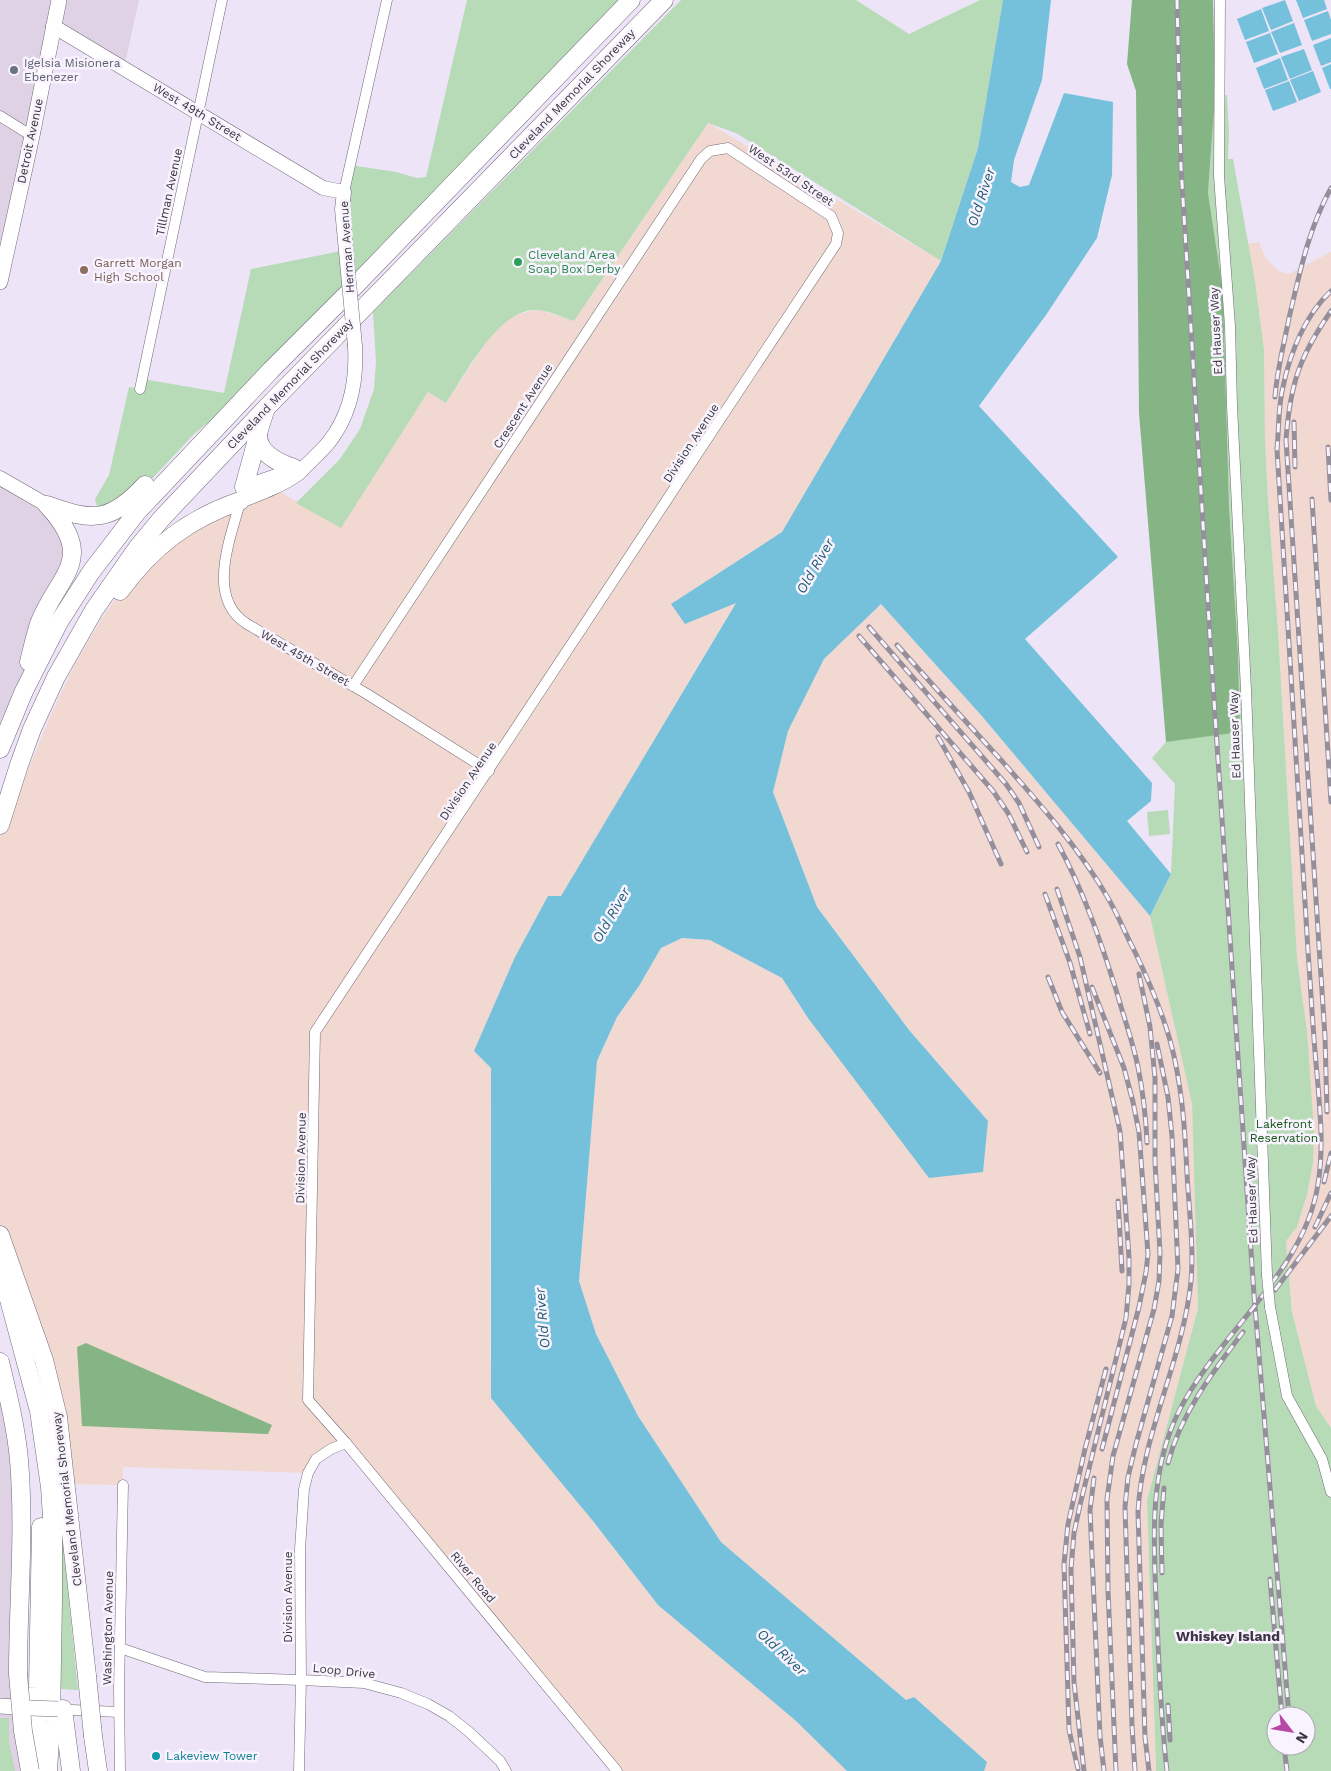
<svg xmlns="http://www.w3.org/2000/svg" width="1331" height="1771" font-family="'Work Sans',sans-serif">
<rect width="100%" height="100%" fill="#ede4f7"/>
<g fill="#dfd2e5">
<polygon points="0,0 139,0 124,68 53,26 0,282"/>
<polygon points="0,478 47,505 70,539 16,708 0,737"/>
<polygon points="0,1362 9,1401 30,1771 0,1771"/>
</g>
<g fill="#f1d8d0">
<polygon points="708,123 941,261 782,532 671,604 736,602 561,897 548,896 515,957 491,1068 490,1360 593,1521 658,1605 795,1720 847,1771 617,1771 346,1443 331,1449 308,1473 123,1467 123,1485 66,1484 61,1437 0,1235 0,838 50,717 75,664 104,615 135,572 161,545 273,488 341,527 428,392 446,403 490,337 511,317 533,310 543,311 574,321"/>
<polygon points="1259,242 1266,259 1280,272 1289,274 1331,252 1331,1428 1316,1406 1292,1312 1286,1241 1297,1227 1307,1195 1313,1163 1307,1031 1297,958 1278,631 1268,501 1265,441 1264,350 1255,281 1248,244"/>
<polygon points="881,604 981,715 1150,916 1192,1104 1198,1308 1147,1501 1156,1771 984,1771 987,1762 914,1697 906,1700 721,1542 638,1416 596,1334 579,1281 597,1061 617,1017 639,986 661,948 682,938 710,940 782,978 808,1018 988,1121 909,1030 817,907 773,792 788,731 824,659"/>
</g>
<g fill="#b8dbb7" fill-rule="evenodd">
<polygon points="467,0 631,0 271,370 194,434 136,496 100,516 95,499 109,475 129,387 140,389 143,379 224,393 251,269 346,250 350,165 396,172 417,178 426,177"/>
<path d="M681,0H856L909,34L980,0H1003L978,148L941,261L736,133L708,123L574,321C562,317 546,309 533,310C497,312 465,375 446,403L428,392L341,528L296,503L340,459L360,429L374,389L376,362L373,312Z"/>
<path d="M1213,0L1215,95H1227L1229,133L1228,159H1233L1255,281L1264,350L1265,441L1268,501L1278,631L1297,958L1307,1031L1314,1131L1313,1163L1307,1195L1297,1227L1286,1241L1292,1312L1316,1406L1331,1428V1771H1156V1768L1147,1501L1198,1308L1192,1104L1150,916L1171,874L1175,784L1152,758L1166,742L1240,731L1238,654L1229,506L1223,291L1208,193L1212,137ZM1276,1716H1306V1746H1276Z"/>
<polygon points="1168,810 1170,834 1149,836 1147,812"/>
<polygon points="62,1535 78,1690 60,1689 62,1580 61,1545"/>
<polygon points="0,1718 9,1718 9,1742 15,1771 0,1771"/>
</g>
<g fill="#86b585">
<polygon points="1132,0 1213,0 1215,95 1208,193 1223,291 1229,506 1238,654 1240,732 1166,742 1139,413 1136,91 1127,64"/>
<polygon points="86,1343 272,1425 268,1434 82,1426 77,1347"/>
</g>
<g fill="#75c1dc">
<polygon points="1003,0 1051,0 1042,80 1014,160 1011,182 1020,187 1029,185 1064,93 1113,102 1112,175 1097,238 1046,315 979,406 1118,557 1025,639 1152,783 1151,801 1127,821 1171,874 1150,916 981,715 881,604 824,659 788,731 773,792 817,907 909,1030 988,1121 983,1172 929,1178 808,1018 782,978 710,940 682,938 661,948 639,986 617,1017 597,1061 579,1281 596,1334 638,1416 721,1542 906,1700 914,1697 987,1762 984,1771 847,1771 795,1720 658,1605 593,1521 491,1398 491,1068 474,1051 515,957 548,896 561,896 736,603 685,624 671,604 782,532 941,261 978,148"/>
<polygon points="1285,0 1293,21 1271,30 1262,8"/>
<polygon points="1296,0 1324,0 1327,9 1303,18"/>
<polygon points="1261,9 1269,31 1245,40 1237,19"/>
<polygon points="1328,11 1331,20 1331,34 1312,41 1304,20"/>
<polygon points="1294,23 1302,45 1280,53 1271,32"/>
<polygon points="1270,33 1278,54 1254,63 1246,42"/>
<polygon points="1331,38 1331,62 1321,66 1313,45"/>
<polygon points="1304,49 1312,70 1290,79 1281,57"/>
<polygon points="1280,58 1288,80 1264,89 1256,68"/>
<polygon points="1331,64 1331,89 1330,89 1322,68"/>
<polygon points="1313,71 1321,92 1299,101 1290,80"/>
<polygon points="1289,81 1297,102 1273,111 1265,90"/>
</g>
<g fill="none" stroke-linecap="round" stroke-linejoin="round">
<defs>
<g id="street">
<polyline points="1220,0 1219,176 1230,326 1232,406 1246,690 1267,1275"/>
<polyline points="0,116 32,136"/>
<polyline points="344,192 387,0"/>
<polyline points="140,389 222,0"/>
<path d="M241,499C231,537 205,598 247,624L367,694L489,771"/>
<polyline points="353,686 701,159 710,151 728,148 831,216 838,233 836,244 315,1032 308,1400 346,1443 617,1771"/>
<polyline points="1270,1307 1287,1396 1322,1459 1331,1492"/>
<polyline points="120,1648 205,1677 301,1680 364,1683 401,1693 428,1704 449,1716 468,1731 500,1761 506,1771"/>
<polyline points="72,1710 119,1712"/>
<polyline points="120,1771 119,1689 123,1485"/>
<polyline points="299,1771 301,1680 300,1549 304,1489 308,1473 316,1459 331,1449 346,1443"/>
</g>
<g id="secondary">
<polyline points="53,26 323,188 344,192 342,209 347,262"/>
<polyline points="0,478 47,505"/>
<polyline points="244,487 276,476 295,467"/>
<path d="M240,501C261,493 281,486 299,473C309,462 320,453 329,442C351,414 357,381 355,346"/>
</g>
<g id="primary">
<polyline points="0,282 32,136 59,0"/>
<polyline points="0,1706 30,1708"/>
</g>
<g id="highway">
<path d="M265,411C263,418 259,427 258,435C258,454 279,463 294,468"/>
<polyline points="244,487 258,436"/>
<path d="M47,505C93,522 111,522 145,485"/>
<path d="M120,591C152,547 188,519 240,501"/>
<path d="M29,662C32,650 35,636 39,624C58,575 97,560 49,507"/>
<polyline points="0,749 24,691 59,622 91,572 137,512 271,370 350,291 631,0"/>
<polyline points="0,825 19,765 32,729 56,677 94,610 138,547 162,518 266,408 664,0"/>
<polyline points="0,1235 44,1360 58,1417 87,1676"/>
<polyline points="0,1266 39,1411 50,1487 53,1531 53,1599 51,1722 48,1771"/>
<path d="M0,1362C8,1395 16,1427 19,1460C25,1531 18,1603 18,1674"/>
<polyline points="63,1709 71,1771"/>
<polyline points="93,1736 98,1771"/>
<polyline points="33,1771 38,1688 41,1527"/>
</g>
</defs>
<use href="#street" stroke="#716979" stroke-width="11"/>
<use href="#secondary" stroke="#716979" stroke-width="15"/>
<use href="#primary" stroke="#716979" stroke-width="16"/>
<use href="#highway" stroke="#716979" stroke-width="19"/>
<use href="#street" stroke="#fff" stroke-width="10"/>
<use href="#secondary" stroke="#fff" stroke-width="14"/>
<use href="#primary" stroke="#fff" stroke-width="15"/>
<use href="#highway" stroke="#fff" stroke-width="18"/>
<defs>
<g id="rail">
<polyline points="1177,0 1181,167 1212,670 1254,1295 1289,1716"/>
<path d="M1275,397C1277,370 1284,344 1289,318C1300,272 1308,230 1331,188"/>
<polyline points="1294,422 1295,467"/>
<polyline points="1328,447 1331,500"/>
<polyline points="1312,499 1331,802"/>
<polyline points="869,627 1006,784 1019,803 1039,847"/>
<polyline points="859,636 993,791 1008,813 1027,852"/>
<path d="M897,645C931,683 966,722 1001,760C1039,803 1079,848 1108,898C1118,915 1125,933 1134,950C1148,979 1161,1009 1170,1040C1182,1084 1185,1129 1187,1174C1189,1210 1194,1246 1191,1281C1183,1360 1142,1433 1138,1512L1145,1737L1149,1771"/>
<polyline points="938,737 969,792 1001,864"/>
<path d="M1058,844C1084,892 1101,942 1117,993C1124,1018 1133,1042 1138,1067C1143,1092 1146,1118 1147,1143"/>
<polyline points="1057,889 1080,957 1120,1131 1129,1257 1129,1284 1126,1318 1080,1505 1074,1533 1071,1569 1074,1682 1084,1771"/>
<polyline points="1045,894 1070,963 1090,1034"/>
<polyline points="1048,977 1062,1012 1100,1073"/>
<polyline points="1092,987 1124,1068 1133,1102 1139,1132 1148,1254 1146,1272 1139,1307 1102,1449"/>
<path d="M1327,1112L1325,1037L1286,440C1290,385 1299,357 1331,311"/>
<polyline points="1324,1182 1331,1153"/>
<polyline points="1118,1201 1122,1271"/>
<polyline points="1315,1227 1331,1193"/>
<polyline points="1275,1290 1331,1216"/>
<path d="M1168,1463C1181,1413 1213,1372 1243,1332"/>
<polyline points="1094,1478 1090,1510 1100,1736 1104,1771"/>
<polyline points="1162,1573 1161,1524 1164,1488"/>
<polyline points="1270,1579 1282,1716"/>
<polyline points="1168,1705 1170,1740"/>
<polyline points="1284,1746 1287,1771"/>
<polyline points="1078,1769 1069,1730 1064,1564 1068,1524 1085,1449 1106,1369"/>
<polyline points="1116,1771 1108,1591 1107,1499 1113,1456 1154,1309 1159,1281 1160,1253 1155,1162 1155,1078 1150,1027 1139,974"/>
<polyline points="1135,1771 1132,1726 1125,1507 1128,1477 1136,1444 1172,1316 1178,1269 1172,1136 1168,1097 1157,1044"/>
<path d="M1167,1771C1161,1721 1159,1671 1157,1620C1154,1550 1147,1475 1179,1411C1218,1334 1305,1271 1318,1184C1324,1147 1320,1111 1317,1074C1313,1033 1311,992 1308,951C1298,784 1287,616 1277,449C1279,429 1278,407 1283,387C1290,353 1305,315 1331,291"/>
</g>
</defs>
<use href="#rail" stroke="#958f9c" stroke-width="5"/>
<use href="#rail" stroke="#f8f3fe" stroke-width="3" stroke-dasharray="9" stroke-linecap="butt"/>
<defs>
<polyline id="street-bridge" points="1267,1275 1270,1307"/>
<polyline id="secondary-bridge" points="347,262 355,346"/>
<polyline id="primary-bridge" points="30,1708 58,1709"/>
<g id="highway-bridge">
<polyline points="18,1674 23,1731 30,1771"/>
<polyline points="87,1676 93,1736"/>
</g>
</defs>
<use href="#street-bridge" stroke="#716979" stroke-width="11" stroke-linecap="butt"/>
<use href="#secondary-bridge" stroke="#716979" stroke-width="15" stroke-linecap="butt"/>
<use href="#primary-bridge" stroke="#716979" stroke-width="16" stroke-linecap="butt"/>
<use href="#highway-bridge" stroke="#716979" stroke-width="19" stroke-linecap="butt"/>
<use href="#street-bridge" stroke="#fff" stroke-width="10"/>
<use href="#secondary-bridge" stroke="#fff" stroke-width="14"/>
<use href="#primary-bridge" stroke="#fff" stroke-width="15"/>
<use href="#highway-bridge" stroke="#fff" stroke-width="18"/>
</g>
<circle fill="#6b7280" stroke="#f8f3fe" stroke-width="2" cx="14" cy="70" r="5"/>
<circle fill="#2e9e5b" stroke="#f8f3fe" stroke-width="2" cx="518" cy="262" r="5"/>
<circle fill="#8d6e63" stroke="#f8f3fe" stroke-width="2" cx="84" cy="270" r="5"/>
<circle fill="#0f9aa8" stroke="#f8f3fe" stroke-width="2" cx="156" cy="1756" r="5"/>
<g text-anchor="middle" stroke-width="5" stroke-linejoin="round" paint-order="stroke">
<g font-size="12" fill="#5b616d" stroke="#f8f3fe" text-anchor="start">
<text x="24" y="67">Igelsia Misionera<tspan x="24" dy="14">Ebenezer</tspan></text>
</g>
<g font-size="12" fill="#39363d" stroke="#f8f3fe">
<text transform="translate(572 94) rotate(-46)" y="4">Cleveland Memorial Shoreway</text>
<text transform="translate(197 112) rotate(31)" y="4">West 49th Street</text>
<text transform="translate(30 141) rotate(-78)" y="4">Detroit Avenue</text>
<text transform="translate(791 175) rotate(34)" y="4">West 53rd Street</text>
<text transform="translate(169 192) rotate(-78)" y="4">Tillman Avenue</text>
<text transform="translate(347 247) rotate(-94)" y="4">Herman Avenue</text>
<text transform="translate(1216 331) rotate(-93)" y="4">Ed Hauser Way</text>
<text transform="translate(290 384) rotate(-46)" y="4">Cleveland Memorial Shoreway</text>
<text transform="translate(523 406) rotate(-57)" y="4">Crescent Avenue</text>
<text transform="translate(691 443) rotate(-57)" y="4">Division Avenue</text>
<text transform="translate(305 658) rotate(30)" y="4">West 45th Street</text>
<text transform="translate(1235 735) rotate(-92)" y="4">Ed Hauser Way</text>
<text transform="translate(468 781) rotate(-56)" y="4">Division Avenue</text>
<text transform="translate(301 1158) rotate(-89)" y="4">Division Avenue</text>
<text transform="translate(1252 1200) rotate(-92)" y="4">Ed Hauser Way</text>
<text transform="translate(67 1499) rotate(-97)" y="4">Cleveland Memorial Shoreway</text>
<text transform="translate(473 1577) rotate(50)" y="4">River Road</text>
<text transform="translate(288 1597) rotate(-90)" y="4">Division Avenue</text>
<text transform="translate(108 1628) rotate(-89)" y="4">Washington Avenue</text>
<text transform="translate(344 1671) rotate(6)" y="4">Loop Drive</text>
</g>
<g font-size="12" fill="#27864d" stroke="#f8f3fe" text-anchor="start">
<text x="528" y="259">Cleveland Area<tspan x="528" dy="14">Soap Box Derby</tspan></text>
</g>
<g font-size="12" fill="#785e54" stroke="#f8f3fe" text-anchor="start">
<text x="94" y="267">Garrett Morgan<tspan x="94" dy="14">High School</tspan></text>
</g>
<g font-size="12" fill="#125516" stroke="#f8f3fe">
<text x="1284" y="1128">Lakefront<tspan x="1284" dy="14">Reservation</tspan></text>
</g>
<g font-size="12" fill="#0d838f" stroke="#f8f3fe" text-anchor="start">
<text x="166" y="1760">Lakeview Tower</text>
</g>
<g font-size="14" font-style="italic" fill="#225f72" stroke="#f8f3fe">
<text transform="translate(981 197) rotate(-72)" y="5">Old River</text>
<text transform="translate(815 566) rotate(-60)" y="5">Old River</text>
<text transform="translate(611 915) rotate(-60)" y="5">Old River</text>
<text transform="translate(542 1318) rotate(-95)" y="5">Old River</text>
<text transform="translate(782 1652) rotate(43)" y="5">Old River</text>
</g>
<g font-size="14" font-weight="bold" fill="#3e3645" stroke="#f8f3fe">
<text x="1228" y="1641">Whiskey Island</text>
</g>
</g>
<g transform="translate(1291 1731) rotate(121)"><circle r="24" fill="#f8f3fe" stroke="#aca7b1"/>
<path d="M0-4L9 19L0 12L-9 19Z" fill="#b848a5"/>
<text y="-8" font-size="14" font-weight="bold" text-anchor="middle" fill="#39363d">N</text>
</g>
</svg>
